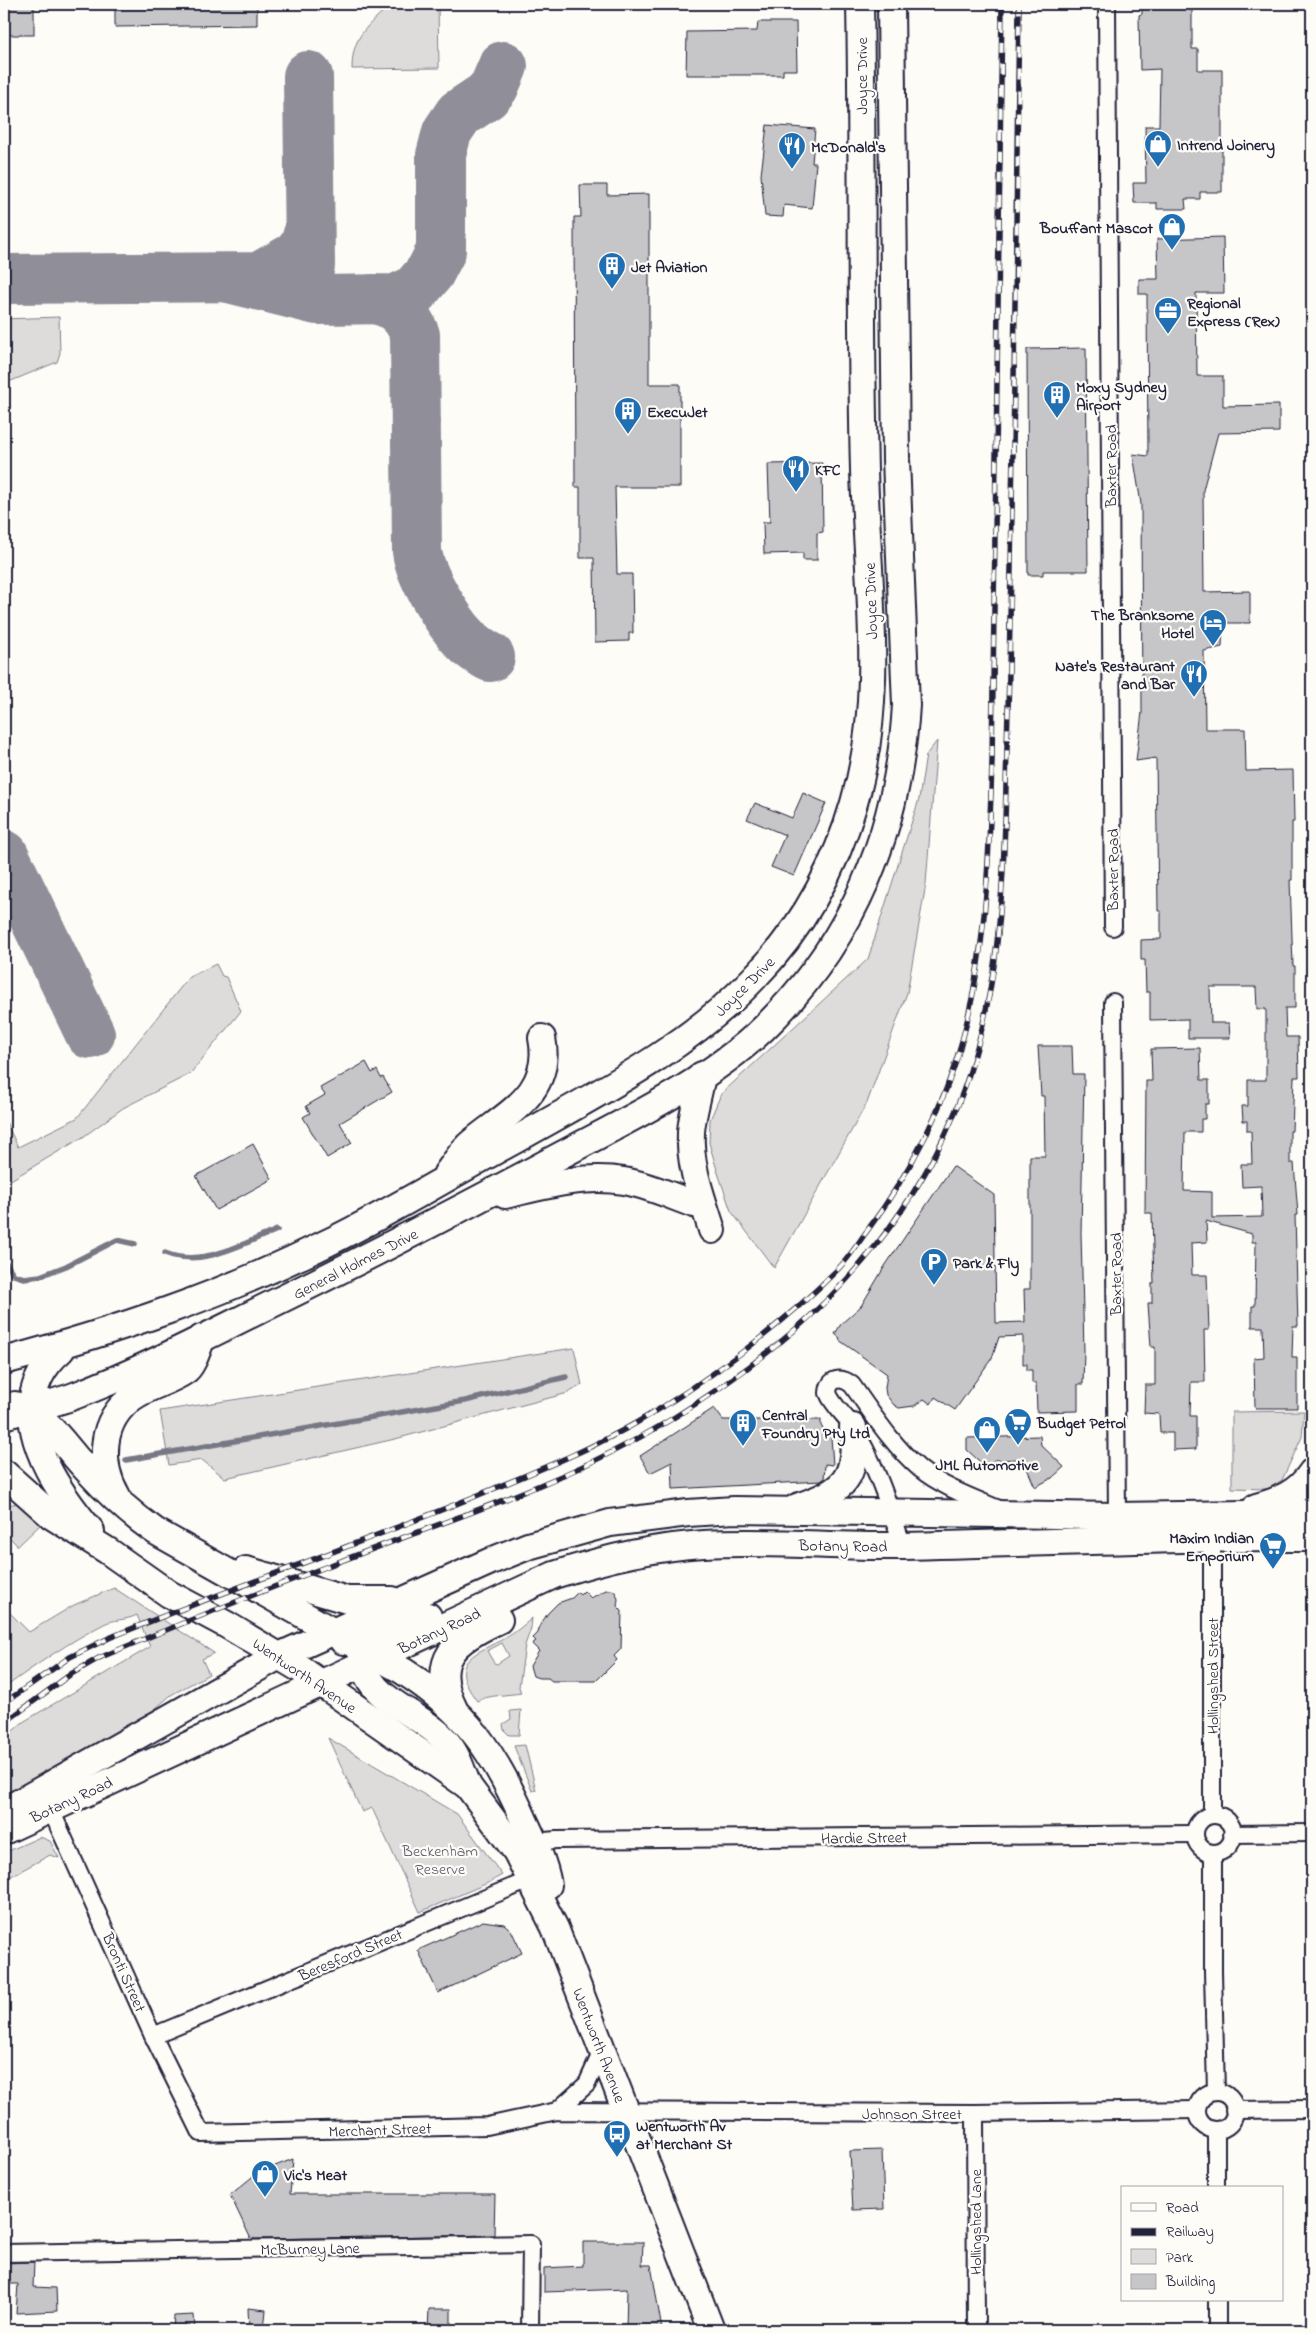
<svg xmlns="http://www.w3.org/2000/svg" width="1316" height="2334" font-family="'Indie Flower',sans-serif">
<rect width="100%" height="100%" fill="#fdfcf7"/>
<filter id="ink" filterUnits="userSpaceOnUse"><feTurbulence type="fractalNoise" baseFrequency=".02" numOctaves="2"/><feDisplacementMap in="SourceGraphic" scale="10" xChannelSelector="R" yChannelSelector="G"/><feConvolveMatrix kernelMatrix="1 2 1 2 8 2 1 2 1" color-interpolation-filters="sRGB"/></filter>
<g filter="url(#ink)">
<g fill="#dddcdb" stroke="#807f8b" fill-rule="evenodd">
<path d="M391,4H438L439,68L352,69C352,35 368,26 391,4Z"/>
<polygon points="59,317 60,353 57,362 4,384 4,319"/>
<polygon points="937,741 926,884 907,993 867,1103 774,1268 731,1211 717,1170 709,1143 710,1120 721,1094 868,959 919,799 926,755"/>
<polygon points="216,964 222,976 226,977 241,1011 190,1074 123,1108 83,1137 4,1184 4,1118 18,1147 77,1118 189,977"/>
<polygon points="574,1348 582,1385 568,1393 395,1439 225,1478 202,1460 169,1465 160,1411"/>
<polygon points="1304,1411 1302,1437 1282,1480 1268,1489 1232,1488 1232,1412"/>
<polygon points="21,1503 41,1524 18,1546 4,1532 4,1505"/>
<path d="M114,1588L214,1653L202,1659L209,1674L171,1695L133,1728L4,1801V1739L23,1722L150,1647L137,1615C125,1621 113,1619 104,1624C69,1642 36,1665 4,1688V1607L29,1632L74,1605Z"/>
<path d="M532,1618L531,1628L525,1645L519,1687L521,1693C510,1695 487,1695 477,1701C446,1660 474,1655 507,1637C516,1632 524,1625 532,1618ZM502,1643L509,1656L497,1664L494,1663L487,1651Z"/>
<polygon points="521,1710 519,1735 509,1735 504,1730 503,1724 511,1719 510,1711"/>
<polygon points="328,1738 457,1814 502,1875 490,1882 420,1912 372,1808 362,1812"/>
<polygon points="525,1745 536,1790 532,1791 514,1746"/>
<polygon points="40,1837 50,1841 59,1858 50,1855 4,1880 4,1853"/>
</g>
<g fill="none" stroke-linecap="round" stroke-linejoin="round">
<g stroke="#787885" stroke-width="5.5">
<path d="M165,1253C202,1268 242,1244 277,1230"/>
<polyline points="6,1263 14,1275 24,1278 40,1276 66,1266 117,1240 135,1244"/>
<polyline points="126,1460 465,1401 566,1377"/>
</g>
<g stroke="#908f99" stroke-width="50">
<polyline points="308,76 310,266"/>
<polyline points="229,278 317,300 396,299 415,290 430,272 441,251 441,155 447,132 459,114 486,96 494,87 503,66"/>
<polyline points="4,279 259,277 298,255 305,244 309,231"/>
<path d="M373,299C395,302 408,315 415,335L417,551C420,576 448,621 465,639C472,647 481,652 490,657"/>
<polyline points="4,855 90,1034"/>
</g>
</g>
<g fill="#c6c6c8" stroke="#22223b">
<rect x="4" y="4" width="30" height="31"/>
<polygon points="115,4 257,4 257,25 115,27"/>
<polygon points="1142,4 1192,4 1192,49 1198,49 1198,70 1222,70 1222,192 1200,192 1200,199 1185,199 1186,209 1157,209 1157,203 1134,203 1133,183 1146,183 1145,126 1159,126 1160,69 1140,70 1139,15 1142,14"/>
<polygon points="758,22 796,22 797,70 783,70 783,75 686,75 687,32 757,31"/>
<polygon points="767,125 815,129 812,163 816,163 812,208 784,205 783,217 765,216 761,175"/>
<polygon points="580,185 607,185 607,195 649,194 649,384 680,384 680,487 615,487 617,574 632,574 633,633 629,633 629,641 595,642 594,558 580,558 580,487 575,487 574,217 581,217"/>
<polygon points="1223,237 1224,293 1196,293 1197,376 1223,376 1223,406 1279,405 1279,432 1218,433 1203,490 1204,592 1250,591 1250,623 1223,623 1222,647 1204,651 1205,729 1245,729 1246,771 1293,770 1294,822 1292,822 1292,880 1290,880 1293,966 1295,966 1295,1008 1285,1008 1286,1037 1298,1037 1299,1077 1294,1077 1292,1131 1290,1131 1290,1163 1294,1163 1298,1215 1295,1215 1298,1326 1293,1326 1292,1357 1297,1357 1297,1408 1255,1408 1254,1358 1264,1357 1263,1327 1252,1327 1252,1306 1255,1306 1256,1242 1252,1242 1252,1234 1206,1221 1207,1242 1191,1243 1192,1275 1207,1275 1209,1330 1204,1330 1205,1382 1191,1382 1190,1416 1196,1416 1196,1449 1173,1450 1173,1433 1160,1433 1159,1414 1144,1413 1145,1385 1155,1385 1155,1347 1151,1347 1148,1303 1152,1303 1152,1283 1154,1283 1152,1213 1145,1213 1146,1081 1152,1081 1151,1049 1200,1048 1201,1080 1209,1080 1209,1104 1205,1104 1205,1119 1201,1119 1201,1132 1185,1132 1184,1191 1212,1192 1212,1218 1262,1217 1261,1186 1242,1187 1241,1164 1252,1164 1251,1131 1247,1131 1247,1121 1243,1121 1242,1106 1248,1106 1248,1080 1266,1080 1266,1009 1257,1009 1256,987 1210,987 1211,1023 1229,1023 1230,1038 1188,1038 1188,1019 1150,1020 1150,992 1146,992 1145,960 1141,960 1141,940 1161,939 1161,911 1158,911 1156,758 1136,761 1142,712 1141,504 1133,454 1148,456 1147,294 1139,294 1139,279 1158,279 1157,239"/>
<polygon points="1086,348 1088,571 1043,571 1043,575 1028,575 1027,349"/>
<polygon points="822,463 823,532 817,533 817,560 803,560 803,553 764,554 763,522 770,522 768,464"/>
<polygon points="803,793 826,803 794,876 771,867 785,835 747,819 755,803 792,818"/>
<polygon points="1038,1046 1072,1046 1073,1074 1084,1074 1081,1234 1084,1351 1083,1384 1078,1384 1078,1411 1037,1412 1036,1383 1032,1383 1032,1370 1027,1370 1027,1364 1023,1364 1023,1336 999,1337 992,1358 955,1410 935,1397 931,1404 924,1399 914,1406 899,1408 894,1405 886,1395 885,1388 887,1374 839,1340 840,1338 835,1334 841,1324 861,1306 885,1266 953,1166 994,1195 996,1323 1025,1322 1024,1289 1030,1289 1030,1156 1045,1156 1044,1096 1041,1096"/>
<polygon points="366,1062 372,1073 377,1070 381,1078 383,1077 392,1092 340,1123 352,1143 327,1158 303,1117 310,1113 306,1106 325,1095 320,1088"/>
<polygon points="253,1144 272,1179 216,1210 196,1176"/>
<polygon points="714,1408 723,1420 821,1420 821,1426 831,1437 833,1465 825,1464 824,1479 821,1481 673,1489 672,1462 650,1473 640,1456"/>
<polygon points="1040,1436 1041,1445 1064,1467 1052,1478 1035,1487 1023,1459 994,1460 987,1468 967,1450 967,1438"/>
<polygon points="606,1590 612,1590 616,1593 618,1599 617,1606 622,1611 621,1649 614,1656 617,1660 596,1681 552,1681 548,1678 539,1678 533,1676 530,1666 539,1651 532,1644 536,1641 533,1638 538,1633 540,1625 548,1613 558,1603 572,1598 578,1592 580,1595 584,1591 591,1598"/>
<polygon points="483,1921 504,1924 511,1930 522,1953 438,1993 418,1950"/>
<polygon points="882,2150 884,2209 853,2210 850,2151"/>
<polygon points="293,2159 290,2194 495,2194 494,2235 255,2239 250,2237 230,2195 257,2173"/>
<polygon points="583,2242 643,2242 642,2265 651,2265 662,2330 626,2330 627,2289 544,2292 544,2268 583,2266"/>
<polygon points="34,2262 33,2287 56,2288 57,2311 16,2313 18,2284 4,2284 4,2263"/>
<polygon points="248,2308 266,2310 264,2330 249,2330"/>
<polygon points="429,2309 451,2309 451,2330 428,2330"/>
<polygon points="194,2315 195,2330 173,2330 174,2316"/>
</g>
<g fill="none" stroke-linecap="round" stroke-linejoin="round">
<defs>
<g id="minor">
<polyline points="1107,4 1113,927"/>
<polyline points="1113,1002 1117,1516"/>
<polyline points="1212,1537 1212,1815"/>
<path d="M903,1546C889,1506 876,1464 853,1427C846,1416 833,1406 828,1393C829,1378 841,1376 852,1385C872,1413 893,1446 920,1469C942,1487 973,1498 999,1509"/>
<polyline points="51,1810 153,2036 201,2133 487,2126 557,2111 975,2113 1197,2110"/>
<circle cx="1214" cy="1834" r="19"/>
<polyline points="1232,1834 1312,1833"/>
<polyline points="534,1842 556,1840 1195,1834"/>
<polyline points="1213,1853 1213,1972 1216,2092"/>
<polyline points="153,2036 539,1876"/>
<circle cx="1216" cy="2111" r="19"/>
<polyline points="1234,2110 1312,2109"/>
<polyline points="557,2111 587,2084 602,2051"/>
<polyline points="975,2113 976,2330"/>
<polyline points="1216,2188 1216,2130"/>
<polyline points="4,2253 531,2244 530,2330"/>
<polyline points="1217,2300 1217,2330"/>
</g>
<g id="primary">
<path d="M702,1075C699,1094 692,1114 691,1132C689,1166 702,1198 712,1230"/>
<path d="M447,1173C455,1163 462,1150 471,1143C507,1113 553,1093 542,1038"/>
<path d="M505,1195C544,1186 583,1174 624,1181C648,1185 671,1196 694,1204"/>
<path d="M61,1350C0,1402 47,1479 91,1531"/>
<path d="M4,1361C115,1331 223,1295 327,1243C391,1212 452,1174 515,1140C598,1093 687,1049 753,979C801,930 835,869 854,803C886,695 867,581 864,470C860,314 863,159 860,4"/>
<path d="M15,1405C50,1417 65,1448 90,1473C110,1495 131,1514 155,1531L403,1671C467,1712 494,1752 524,1820C534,1841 544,1862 548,1885"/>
<path d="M4,1416C27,1409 52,1404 74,1396C143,1370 208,1335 274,1303C364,1259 453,1213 541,1166C614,1126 704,1086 764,1028C854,940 899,829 906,705L896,459L891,4"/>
<polyline points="4,1473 52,1516 108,1551 169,1594 227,1625 302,1670 468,1786 516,1851 555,1928 711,2330"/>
<path d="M117,1496C98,1463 100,1420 133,1397C149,1386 169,1382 185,1371C193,1366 198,1347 202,1338"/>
<path d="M797,1507C846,1490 857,1479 853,1427"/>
<path d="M1256,1507C1279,1501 1298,1493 1312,1472"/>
<polyline points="246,1570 347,1600 392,1600"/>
<polyline points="343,1641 398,1629 428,1616"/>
<path d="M362,1649C360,1699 414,1708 443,1738C457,1752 461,1769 468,1786"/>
<path d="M454,1709C429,1659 455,1640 499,1620"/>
<polyline points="4,1811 279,1656 491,1561 528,1546 610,1523 688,1513 734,1510 1117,1516 1312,1513"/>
<path d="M4,1831L554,1575C603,1559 653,1547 704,1544C770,1540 836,1547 903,1546C1039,1543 1176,1537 1312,1538"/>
</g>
</defs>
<use href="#minor" stroke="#22223b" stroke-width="20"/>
<use href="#primary" stroke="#22223b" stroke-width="30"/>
<use href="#minor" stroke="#fdfcf7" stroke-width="16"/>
<use href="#primary" stroke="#fdfcf7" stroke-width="26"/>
<defs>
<g id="rail">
<path d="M4,1703L70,1657L109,1638C236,1586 366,1542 493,1489C541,1469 591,1449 636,1423C704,1384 783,1325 838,1269C849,1258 858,1243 867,1231C909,1174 943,1110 962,1041C987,950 989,856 992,762L1002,4"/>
<path d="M4,1723L71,1674L99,1658C179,1624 260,1592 341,1561C455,1517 564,1484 670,1420C788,1348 884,1262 945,1135C998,1022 1003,908 1006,786C1008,713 1010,641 1011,568C1014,380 1018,192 1019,4"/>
</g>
</defs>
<use href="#rail" stroke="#22223b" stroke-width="5.5"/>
<use href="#rail" stroke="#fdfcf7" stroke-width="4" stroke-dasharray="11" stroke-linecap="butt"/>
</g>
</g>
<defs>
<symbol id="shop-pin" viewBox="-11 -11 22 30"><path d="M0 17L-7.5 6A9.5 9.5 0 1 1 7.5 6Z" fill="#1f6fb2" stroke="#fdfcf7"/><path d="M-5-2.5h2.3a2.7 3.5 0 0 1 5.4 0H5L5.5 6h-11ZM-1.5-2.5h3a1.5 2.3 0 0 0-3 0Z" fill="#fff"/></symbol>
<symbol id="restaurant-pin" viewBox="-11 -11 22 30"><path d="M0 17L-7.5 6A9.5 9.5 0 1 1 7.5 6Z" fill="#1f6fb2" stroke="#fdfcf7"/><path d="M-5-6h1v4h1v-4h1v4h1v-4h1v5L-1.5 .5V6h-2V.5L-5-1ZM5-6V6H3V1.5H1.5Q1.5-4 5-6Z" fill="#fff"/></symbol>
<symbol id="building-pin" viewBox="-11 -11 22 30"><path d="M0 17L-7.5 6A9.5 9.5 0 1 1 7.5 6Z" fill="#1f6fb2" stroke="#fdfcf7"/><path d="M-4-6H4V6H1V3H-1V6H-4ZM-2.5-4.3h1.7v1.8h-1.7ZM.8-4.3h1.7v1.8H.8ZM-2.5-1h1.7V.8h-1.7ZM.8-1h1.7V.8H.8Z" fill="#fff"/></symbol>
<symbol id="office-pin" viewBox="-11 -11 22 30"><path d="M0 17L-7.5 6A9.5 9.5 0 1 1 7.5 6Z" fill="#1f6fb2" stroke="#fdfcf7"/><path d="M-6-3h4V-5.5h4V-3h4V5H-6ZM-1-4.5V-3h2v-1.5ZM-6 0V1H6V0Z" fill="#fff"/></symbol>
<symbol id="hotel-pin" viewBox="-11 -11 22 30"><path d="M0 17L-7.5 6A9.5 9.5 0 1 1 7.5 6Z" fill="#1f6fb2" stroke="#fdfcf7"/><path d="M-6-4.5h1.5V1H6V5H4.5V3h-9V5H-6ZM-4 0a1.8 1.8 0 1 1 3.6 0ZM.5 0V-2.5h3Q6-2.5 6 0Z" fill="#fff"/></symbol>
<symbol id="parking-pin" viewBox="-11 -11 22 30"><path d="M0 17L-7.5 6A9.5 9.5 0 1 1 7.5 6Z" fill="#1f6fb2" stroke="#fdfcf7"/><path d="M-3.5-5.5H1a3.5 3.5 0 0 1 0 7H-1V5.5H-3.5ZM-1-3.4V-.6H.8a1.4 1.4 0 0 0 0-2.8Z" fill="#fff"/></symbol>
<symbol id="supermarket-pin" viewBox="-11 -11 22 30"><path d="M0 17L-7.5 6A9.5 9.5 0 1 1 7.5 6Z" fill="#1f6fb2" stroke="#fdfcf7"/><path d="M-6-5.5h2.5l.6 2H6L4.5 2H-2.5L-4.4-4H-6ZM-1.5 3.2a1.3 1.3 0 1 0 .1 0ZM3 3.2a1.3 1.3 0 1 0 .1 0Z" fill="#fff"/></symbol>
<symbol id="bus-pin" viewBox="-11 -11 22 30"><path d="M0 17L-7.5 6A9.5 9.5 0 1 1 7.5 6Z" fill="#1f6fb2" stroke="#fdfcf7"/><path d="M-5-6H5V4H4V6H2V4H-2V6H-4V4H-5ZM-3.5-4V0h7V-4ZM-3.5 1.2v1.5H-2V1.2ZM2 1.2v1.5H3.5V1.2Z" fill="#fff"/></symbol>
</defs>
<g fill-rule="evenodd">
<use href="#shop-pin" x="1142" y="128" width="32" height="43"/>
<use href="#restaurant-pin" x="776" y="130" width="32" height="43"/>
<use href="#shop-pin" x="1156" y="211" width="32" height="43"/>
<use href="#building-pin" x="596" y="250" width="32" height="43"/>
<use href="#office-pin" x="1152" y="295" width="32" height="43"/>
<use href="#building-pin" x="1041" y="379" width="32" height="43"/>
<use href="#building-pin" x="612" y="395" width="32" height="43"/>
<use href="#restaurant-pin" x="780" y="453" width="32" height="43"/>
<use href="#hotel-pin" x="1197" y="607" width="32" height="43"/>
<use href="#restaurant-pin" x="1178" y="658" width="32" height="43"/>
<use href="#parking-pin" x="918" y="1246" width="32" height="43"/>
<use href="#supermarket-pin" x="1002" y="1406" width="32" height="43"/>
<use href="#building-pin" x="727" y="1407" width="32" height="43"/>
<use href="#shop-pin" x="971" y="1414" width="32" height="43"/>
<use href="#supermarket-pin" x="1257" y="1530" width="32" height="43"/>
<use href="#bus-pin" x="601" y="2118" width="32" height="43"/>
<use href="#shop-pin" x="249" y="2158" width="32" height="43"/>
</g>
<g text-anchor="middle" stroke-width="4.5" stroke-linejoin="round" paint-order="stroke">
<g font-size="16" fill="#22223b" stroke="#fdfcf7">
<text transform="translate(861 76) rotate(-90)" y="6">Joyce Drive</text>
<text transform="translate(1110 466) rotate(-90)" y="6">Baxter Road</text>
<text transform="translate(870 601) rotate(-92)" y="6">Joyce Drive</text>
<text transform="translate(1112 870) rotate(-90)" y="6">Baxter Road</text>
<text transform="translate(744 986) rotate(-45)" y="6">Joyce Drive</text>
<text transform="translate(355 1263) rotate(-27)" y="6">General Holmes Drive</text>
<text transform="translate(1115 1274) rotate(-90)" y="6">Baxter Road</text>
<text transform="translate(843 1545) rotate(1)" y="6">Botany Road</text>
<text transform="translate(439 1630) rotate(-25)" y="6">Botany Road</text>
<text transform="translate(305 1675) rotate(34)" y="6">Wentworth Avenue</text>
<text transform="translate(1212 1676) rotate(-90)" y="6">Hollingshed Street</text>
<text transform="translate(71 1799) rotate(-25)" y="6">Botany Road</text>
<text transform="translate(864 1837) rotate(-1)" y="6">Hardie Street</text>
<text transform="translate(350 1954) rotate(-23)" y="6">Beresford Street</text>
<text transform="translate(125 1972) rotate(66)" y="6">Bronti Street</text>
<text transform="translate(600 2045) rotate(69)" y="6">Wentworth Avenue</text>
<text x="912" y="2119">Johnson Street</text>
<text transform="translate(380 2129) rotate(-2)" y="6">Merchant Street</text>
<text transform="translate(975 2222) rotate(-90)" y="6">Hollingshed Lane</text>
<text transform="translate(310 2248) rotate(-1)" y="6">McBurney Lane</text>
</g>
<g font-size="16" font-weight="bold" fill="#22223b" stroke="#fdfcf7" text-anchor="start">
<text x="1177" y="150">Intrend Joinery</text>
<text x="811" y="152">McDonald's</text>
<text x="1153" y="233" text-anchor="end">Bouffant Mascot</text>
<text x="631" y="272">Jet Aviation</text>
<text x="1187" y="308">Regional<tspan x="1187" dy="18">Express (Rex)</tspan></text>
<text x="1076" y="392">Moxy Sydney<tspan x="1076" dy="18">Airport</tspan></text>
<text x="647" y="417">ExecuJet</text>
<text x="815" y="475">KFC</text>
<text x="1194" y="620" text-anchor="end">The Branksome<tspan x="1194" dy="18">Hotel</tspan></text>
<text x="1175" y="671" text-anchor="end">Nate's Restaurant<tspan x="1175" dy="18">and Bar</tspan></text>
<text x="953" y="1268">Park &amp; Fly</text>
<text x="762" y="1420">Central<tspan x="762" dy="18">Foundry Pty Ltd</tspan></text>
<text x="1037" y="1428">Budget Petrol</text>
<text x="987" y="1470" text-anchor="middle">JML Automotive</text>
<text x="1254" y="1543" text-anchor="end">Maxim Indian<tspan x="1254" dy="18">Emporium</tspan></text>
<text x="636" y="2131">Wentworth Av<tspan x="636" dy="18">at Merchant St</tspan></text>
<text x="284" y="2180">Vic's Meat</text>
</g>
<g font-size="16" fill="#5a5a6b" stroke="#fdfcf7">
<text x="440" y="1856">Beckenham<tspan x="440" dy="18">Reserve</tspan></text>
</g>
</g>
<rect width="1316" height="2334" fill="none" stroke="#fdfcf7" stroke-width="20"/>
<rect x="10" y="10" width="1296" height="2314" fill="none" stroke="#22223b" stroke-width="2" filter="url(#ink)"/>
<rect x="1121" y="2186" width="162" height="115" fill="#fdfcf7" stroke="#a5a5ac"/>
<rect x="1131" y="2203" width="25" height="8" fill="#fdfcf7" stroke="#a5a5ac"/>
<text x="1166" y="2212" font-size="15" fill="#22223b">Road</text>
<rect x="1131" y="2228" width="25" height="8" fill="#22223b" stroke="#a5a5ac"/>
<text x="1166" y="2236" font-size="15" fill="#22223b">Railway</text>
<rect x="1131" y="2249" width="25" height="15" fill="#dddcdb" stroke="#a5a5ac"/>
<text x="1166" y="2262" font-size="15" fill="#22223b">Park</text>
<rect x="1131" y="2274" width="25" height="15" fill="#c6c6c8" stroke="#a5a5ac"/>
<text x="1166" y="2286" font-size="15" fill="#22223b">Building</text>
</svg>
